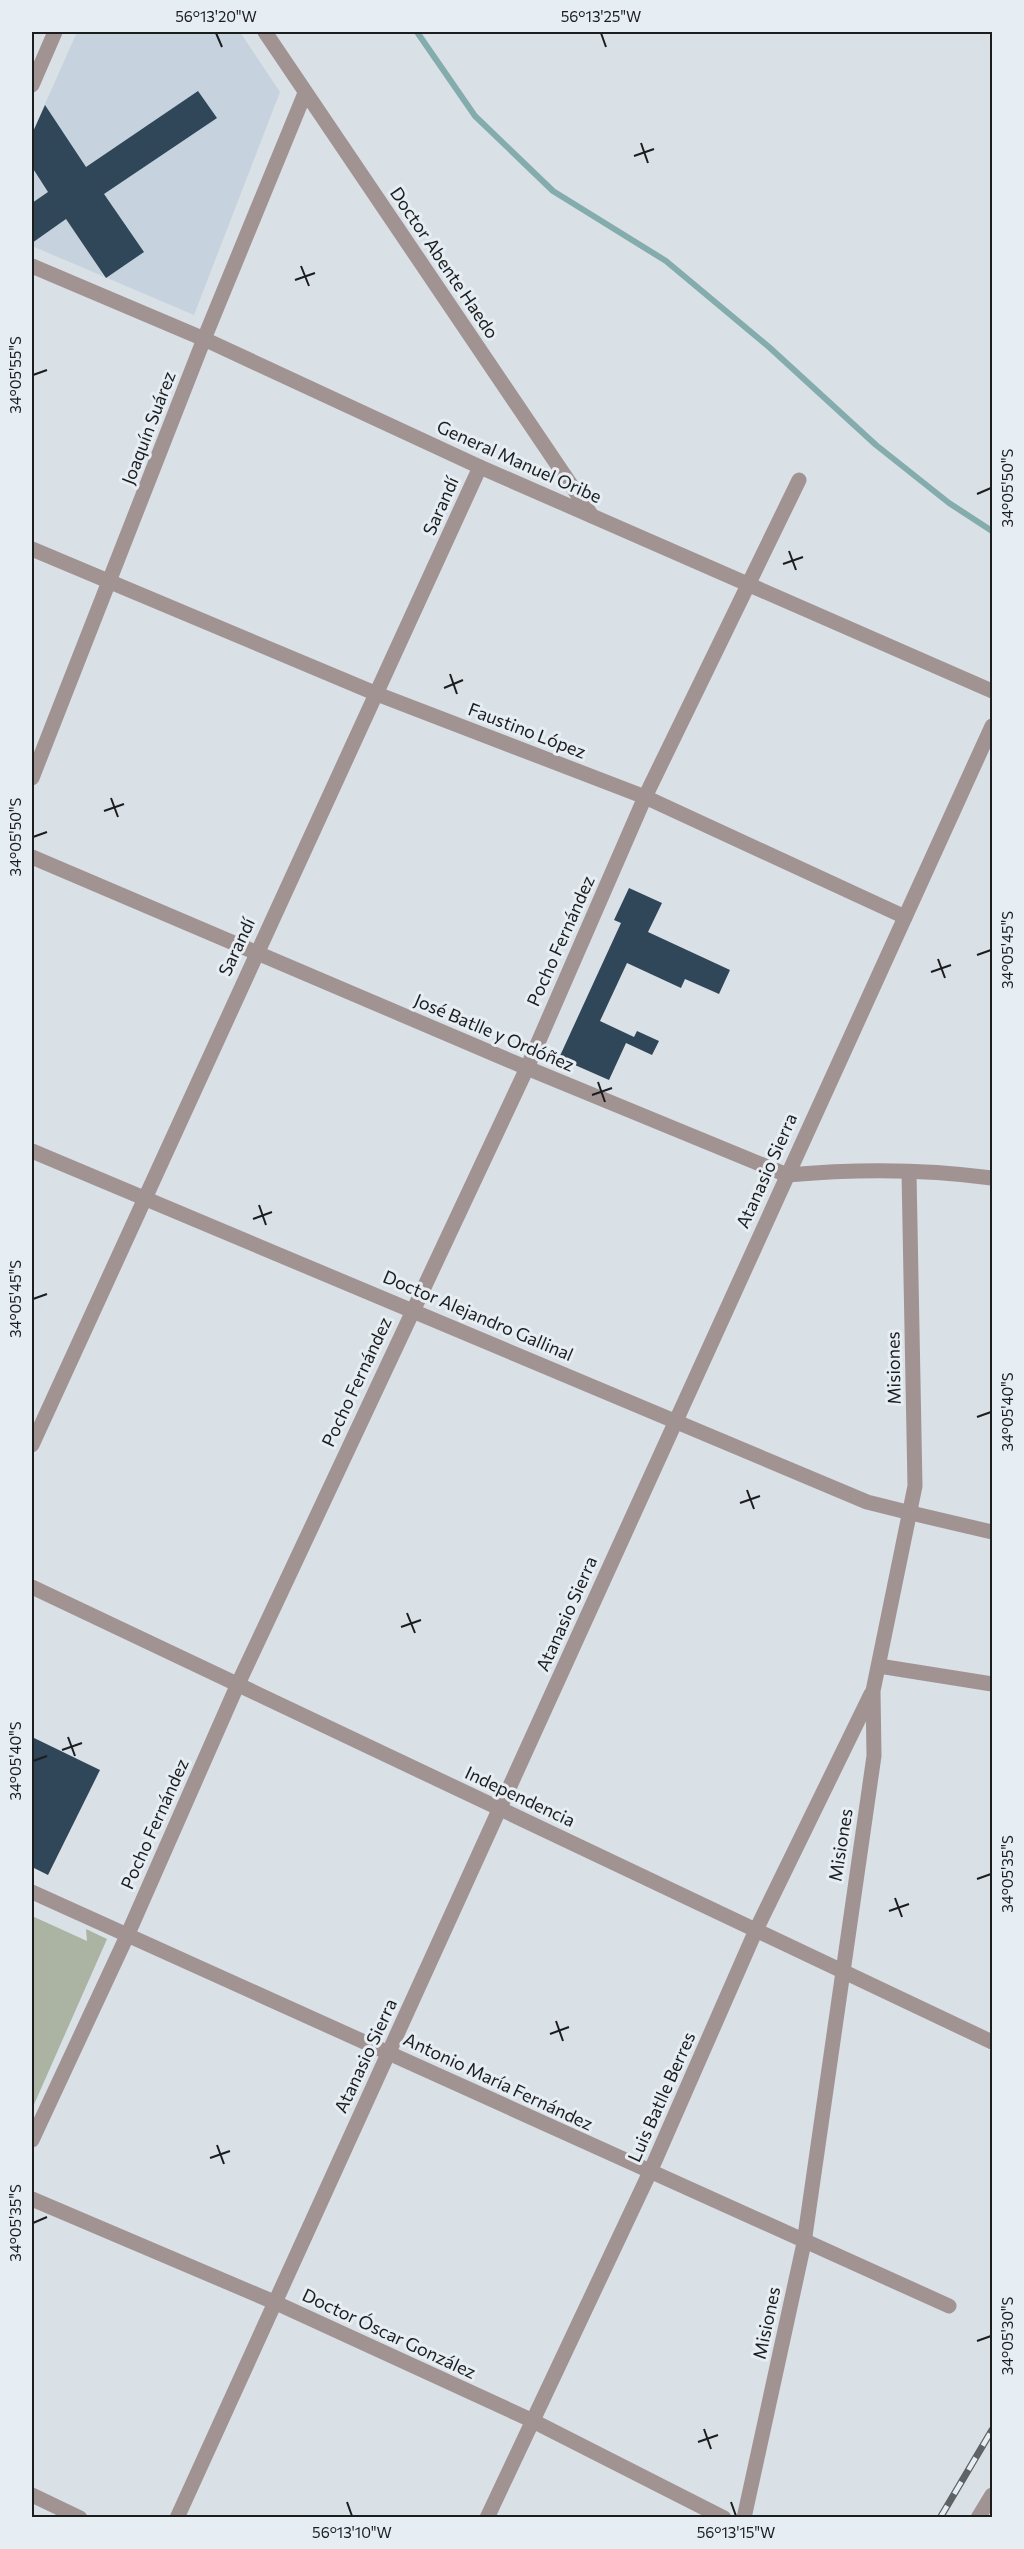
<svg xmlns="http://www.w3.org/2000/svg" width="1024" height="2549" font-family="Commissioner,sans-serif">
<rect width="100%" height="100%" fill="#d9e0e6"/>
<polygon fill="#c6d3de" points="77,32 240,32 280,92 194,315 32,246 32,133"/>
<polygon fill="#abb4a3" points="32,1916 87,1941 86,1929 107,1939 32,2109"/>
<g fill="none" stroke-linecap="round" stroke-linejoin="round">
<polyline stroke="#85acac" stroke-width="6" points="417,32 475,116 553,191 666,261 769,347 876,445 949,503 992,531"/>
</g>
<g fill="#304659">
<polygon points="198,91 217,118 104,194 144,252 106,278 66,219 32,243 32,203 48,192 32,167 32,134 45,105 86,167"/>
<polygon points="629,888 662,903 648,932 730,970 719,994 685,979 681,988 627,963 600,1021 634,1037 637,1031 659,1041 652,1055 626,1043 609,1080 559,1058 621,923 614,920"/>
<polygon points="32,1737 100,1770 48,1875 32,1867"/>
</g>
<g fill="none" stroke-linecap="round" stroke-linejoin="round">
<g stroke="#a29393" stroke-width="15">
<polyline points="265,32 592,516"/>
<polyline points="32,85 55,32"/>
<polyline points="32,266 204,339 480,467 992,691"/>
<polyline points="32,549 377,694 645,797 905,917"/>
<polyline points="32,778 204,339 305,93"/>
<path d="M32,857L527,1068L787,1175C853,1169 926,1169 992,1178"/>
<polyline points="32,1445 480,467"/>
<polyline points="911,1513 992,1532"/>
<polyline points="879,1666 992,1684"/>
<polyline points="32,1892 949,2306"/>
<polyline points="32,2140 127,1936 237,1686 527,1068 645,797 799,480"/>
<polyline points="32,2199 274,2302 531,2420 724,2518"/>
<polyline points="32,2495 80,2518"/>
<polyline points="177,2518 992,726"/>
<polyline points="487,2518 650,2172 756,1930 871,1694"/>
<polyline points="744,2518 804,2243 874,1756 873,1691 915,1486 909,1173"/>
<polyline points="978,2518 992,2495"/>
</g>
<g stroke="#a29393" stroke-width="15">
<polyline points="32,1151 867,1502 911,1513"/>
<polyline points="32,1587 992,2042"/>
</g>
<defs>
<polyline id="rail" points="940,2518 992,2430"/>
</defs>
<use href="#rail" stroke="#5f6366" stroke-width="7"/>
<use href="#rail" stroke="#e6edf3" stroke-width="4.5" stroke-dasharray="14" stroke-linecap="butt"/>
</g>
<path fill="none" stroke="#1b1d1f" stroke-width="2" d="M216,33L222,47M601,33L606,47M641,143L648,163M634,156L654,149M301,266L309,286M295,280L315,273M33,375L47,370M977,494L991,488M789,551L796,570M783,564L803,557M450,674L457,694M444,688L463,680M111,798L118,817M104,811L124,804M33,837L47,832M977,955L991,950M938,959L945,978M931,972L951,965M598,1082L605,1102M592,1095L612,1088M259,1205L266,1225M253,1219L272,1212M33,1299L47,1294M977,1417L991,1412M747,1490L754,1509M740,1503L760,1496M407,1613L415,1633M401,1627L421,1620M68,1737L75,1756M62,1750L82,1743M33,1761L47,1756M977,1879L991,1874M895,1898L902,1917M889,1911L909,1904M556,2021L563,2041M550,2034L569,2027M217,2145L224,2164M210,2158L230,2151M33,2223L47,2217M977,2341L991,2336M704,2429L711,2449M698,2442L718,2435M347,2502L352,2516M731,2502L736,2516"/>
<g text-anchor="middle" stroke-width="6" stroke-linejoin="round" paint-order="stroke">
<g font-size="18" fill="#1b1d1f" stroke="#e6edf3">
<text transform="translate(444 263) rotate(56)" y="6">Doctor Abente Haedo</text>
<text transform="translate(149 428) rotate(-69)" y="6">Joaquín Suárez</text>
<text transform="translate(519 462) rotate(24)" y="6">General Manuel Oribe</text>
<text transform="translate(441 506) rotate(-66)" y="6">Sarandí</text>
<text transform="translate(527 731) rotate(21)" y="6">Faustino López</text>
<text transform="translate(561 941) rotate(-66)" y="6">Pocho Fernández</text>
<text transform="translate(237 947) rotate(-65)" y="6">Sarandí</text>
<text transform="translate(494 1033) rotate(23)" y="6">José Batlle y Ordóñez</text>
<text transform="translate(767 1171) rotate(-66)" y="6">Atanasio Sierra</text>
<text transform="translate(478 1316) rotate(23)" y="6">Doctor Alejandro Gallinal</text>
<text transform="translate(894 1368) rotate(-91)" y="6">Misiones</text>
<text transform="translate(357 1382) rotate(-65)" y="6">Pocho Fernández</text>
<text transform="translate(567 1614) rotate(-66)" y="6">Atanasio Sierra</text>
<text transform="translate(520 1797) rotate(25)" y="6">Independencia</text>
<text transform="translate(155 1824) rotate(-66)" y="6">Pocho Fernández</text>
<text transform="translate(841 1845) rotate(-81)" y="6">Misiones</text>
<text transform="translate(366 2056) rotate(-65)" y="6">Atanasio Sierra</text>
<text transform="translate(498 2082) rotate(25)" y="6">Antonio María Fernández</text>
<text transform="translate(662 2097) rotate(-66)" y="6">Luis Batlle Berres</text>
<text transform="translate(767 2323) rotate(-78)" y="6">Misiones</text>
<text transform="translate(389 2334) rotate(25)" y="6">Doctor Óscar González</text>
</g>
</g>
<rect width="1024" height="2549" fill="none" stroke="#e6edf3" stroke-width="66"/>
<rect x="33" y="33" width="958" height="2483" fill="none" stroke="#1b1d1f" stroke-width="2"/>
<g font-size="15" text-anchor="middle" fill="#1b1d1f">
<text x="216" y="22">56°13'20"W</text>
<text x="601" y="22">56°13'25"W</text>
<text transform="translate(16 375) rotate(-90)" y="5">34°05'55"S</text>
<text transform="translate(1008 488) rotate(-90)" y="5">34°05'50"S</text>
<text transform="translate(16 837) rotate(-90)" y="5">34°05'50"S</text>
<text transform="translate(1008 950) rotate(-90)" y="5">34°05'45"S</text>
<text transform="translate(16 1299) rotate(-90)" y="5">34°05'45"S</text>
<text transform="translate(1008 1412) rotate(-90)" y="5">34°05'40"S</text>
<text transform="translate(16 1761) rotate(-90)" y="5">34°05'40"S</text>
<text transform="translate(1008 1874) rotate(-90)" y="5">34°05'35"S</text>
<text transform="translate(16 2223) rotate(-90)" y="5">34°05'35"S</text>
<text transform="translate(1008 2336) rotate(-90)" y="5">34°05'30"S</text>
<text x="352" y="2538">56°13'10"W</text>
<text x="736" y="2538">56°13'15"W</text>
</g>
</svg>
